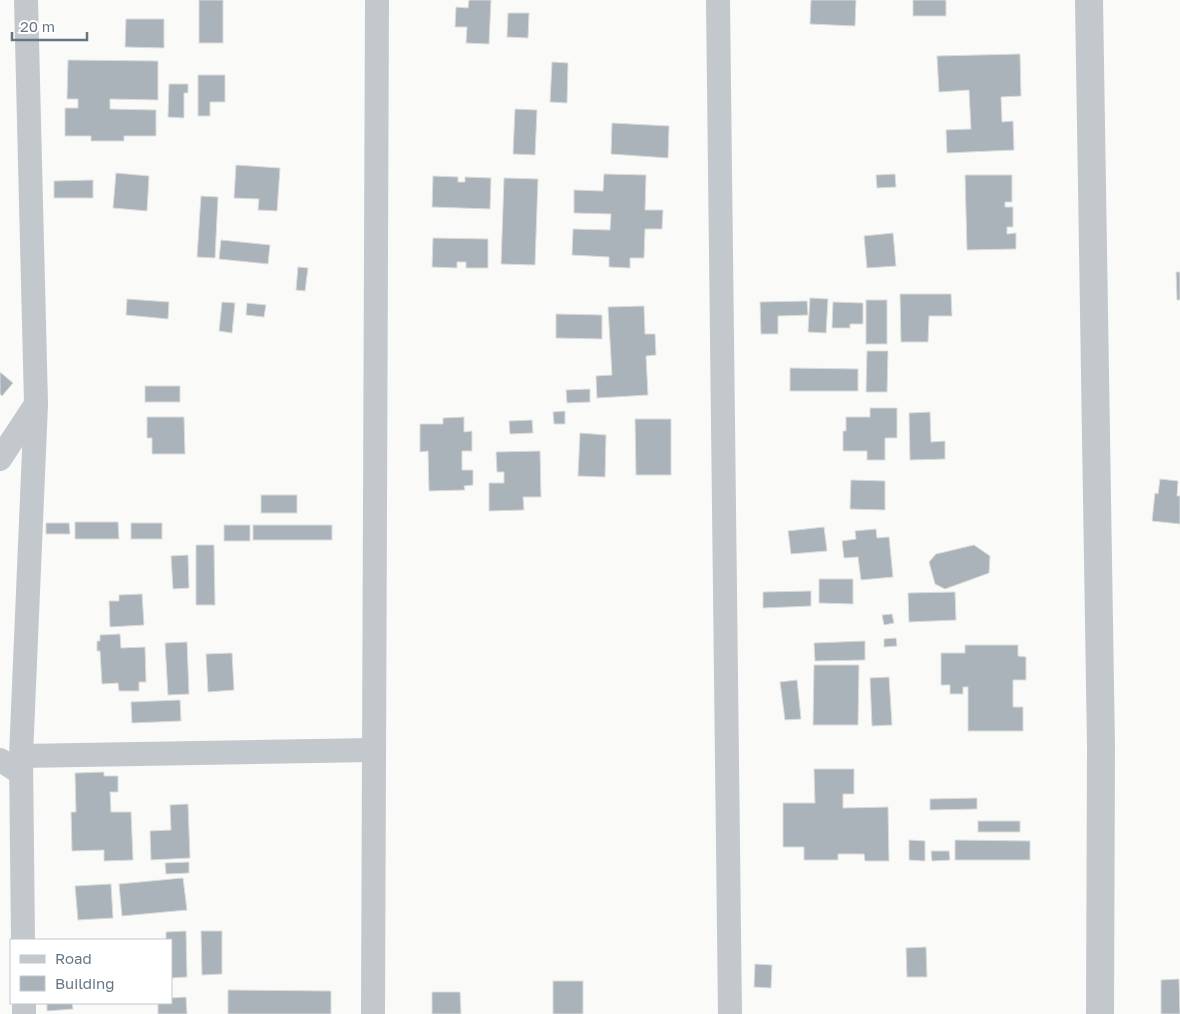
<svg xmlns="http://www.w3.org/2000/svg" width="1180" height="1014" font-family="'Golos Text',sans-serif">
<rect width="100%" height="100%" fill="#fafaf8"/>
<g fill="#aab3b9" stroke="#dcdcda">
<rect x="199" y="0" width="24" height="43"/>
<polygon points="469,0 491,0 489,44 466,43 467,27 455,27 456,7 468,8"/>
<polygon points="811,0 856,0 855,26 810,24"/>
<rect x="913" y="0" width="33" height="16"/>
<polygon points="508,13 529,13 528,38 507,37"/>
<polygon points="126,19 164,19 164,48 125,47"/>
<polygon points="1020,54 1021,96 1001,97 1002,122 1013,121 1014,150 947,153 946,130 971,129 969,90 939,92 937,56"/>
<polygon points="68,60 158,61 158,100 110,99 110,109 156,110 156,136 124,136 124,141 91,141 91,136 65,136 65,108 78,108 78,99 67,99"/>
<polygon points="552,62 568,63 567,103 550,102"/>
<polygon points="198,75 225,75 225,102 210,102 210,116 198,116"/>
<polygon points="169,84 188,84 188,93 184,93 184,118 168,117"/>
<polygon points="515,109 537,110 535,155 513,154"/>
<polygon points="612,123 669,126 668,158 611,154"/>
<polygon points="236,165 280,168 277,211 258,210 259,199 234,198"/>
<polygon points="116,173 149,176 147,211 113,208"/>
<polygon points="604,174 646,175 645,210 663,210 662,229 645,229 644,258 630,258 630,268 609,267 609,257 572,255 573,229 610,230 611,214 574,213 574,190 603,191"/>
<polygon points="895,174 896,187 877,188 876,175"/>
<polygon points="965,175 1012,175 1012,202 1005,202 1005,207 1013,207 1013,227 1007,227 1007,234 1016,233 1016,249 967,250"/>
<polygon points="433,176 458,177 458,182 465,182 465,177 491,178 490,209 432,207"/>
<polygon points="504,178 538,179 535,265 501,264"/>
<polygon points="93,180 93,198 54,198 54,181"/>
<polygon points="201,196 218,197 215,258 197,257"/>
<polygon points="893,233 896,266 867,268 864,236"/>
<polygon points="433,238 488,239 488,268 466,268 466,262 457,262 457,268 432,267"/>
<polygon points="221,240 270,245 268,264 219,259"/>
<polygon points="298,267 308,268 305,291 296,290"/>
<polygon points="1176,272 1180,272 1180,300 1177,300"/>
<polygon points="900,294 951,294 952,316 929,316 928,342 901,342"/>
<polygon points="810,298 828,299 826,333 808,332"/>
<polygon points="127,299 169,302 168,319 126,315"/>
<rect x="866" y="300" width="21" height="44"/>
<polygon points="807,301 808,315 778,316 778,334 761,334 760,302"/>
<polygon points="222,302 235,303 232,333 219,331"/>
<polygon points="833,302 863,303 863,324 850,324 850,328 832,328"/>
<polygon points="247,303 266,305 264,317 246,315"/>
<polygon points="644,306 645,334 655,334 656,355 646,356 648,395 597,398 596,376 612,375 608,307"/>
<polygon points="556,314 602,315 602,339 556,338"/>
<polygon points="867,351 888,351 887,392 866,392"/>
<polygon points="790,368 858,369 858,391 790,391"/>
<polygon points="0,372 13,383 2,396 0,394"/>
<rect x="145" y="386" width="35" height="16"/>
<polygon points="590,389 590,402 567,403 566,390"/>
<polygon points="870,408 897,408 897,438 885,438 885,460 867,460 867,451 843,451 843,431 846,431 846,417 870,417"/>
<polygon points="565,411 565,424 554,424 553,412"/>
<polygon points="930,412 931,442 945,441 945,459 910,460 909,413"/>
<polygon points="147,417 184,417 185,454 152,454 152,438 147,438"/>
<polygon points="464,417 464,432 472,431 472,451 462,451 462,470 473,470 473,485 464,486 465,490 429,491 428,451 420,452 420,424 443,424 443,418"/>
<polygon points="635,419 671,419 671,475 636,475"/>
<polygon points="532,420 533,433 510,434 509,421"/>
<polygon points="580,433 606,435 605,477 578,476"/>
<polygon points="540,451 541,497 523,497 524,510 489,511 489,483 504,483 504,472 497,472 496,452"/>
<polygon points="1160,479 1178,481 1177,496 1180,496 1180,524 1152,521 1155,493 1158,494"/>
<polygon points="851,480 885,481 885,510 850,509"/>
<rect x="261" y="495" width="36" height="18"/>
<polygon points="75,522 118,522 119,539 75,539"/>
<polygon points="46,523 69,523 70,534 46,534"/>
<rect x="131" y="523" width="31" height="16"/>
<rect x="224" y="525" width="26" height="16"/>
<rect x="253" y="525" width="79" height="15"/>
<polygon points="824,527 827,551 791,554 788,531"/>
<polygon points="876,529 877,538 889,537 893,577 861,580 858,557 844,558 842,541 856,539 855,531"/>
<polygon points="196,545 214,545 215,605 196,605"/>
<polygon points="974,545 990,556 989,573 945,589 935,584 929,562 936,554"/>
<polygon points="188,555 189,588 173,589 171,556"/>
<polygon points="819,579 853,579 853,604 819,603"/>
<polygon points="811,591 811,606 763,608 763,592"/>
<polygon points="955,592 956,620 909,622 908,593"/>
<polygon points="142,594 144,625 110,627 109,601 119,601 119,595"/>
<polygon points="892,614 894,623 884,625 882,615"/>
<polygon points="120,634 121,648 145,647 146,682 139,682 139,691 119,691 118,683 102,684 100,651 97,651 97,641 100,641 100,635"/>
<polygon points="896,638 897,646 884,647 884,639"/>
<polygon points="865,641 865,660 815,661 814,643"/>
<polygon points="187,642 189,694 168,695 165,643"/>
<polygon points="965,645 1018,645 1018,656 1026,657 1026,680 1013,680 1013,707 1023,707 1023,731 968,731 968,687 963,687 963,694 950,694 950,685 941,685 941,653 965,653"/>
<polygon points="232,653 234,690 208,692 206,654"/>
<polygon points="814,665 859,665 858,725 813,725"/>
<polygon points="889,677 892,725 872,726 870,678"/>
<polygon points="797,680 801,719 785,720 780,682"/>
<polygon points="180,700 181,721 132,723 131,702"/>
<polygon points="814,769 854,769 854,794 843,794 843,808 888,807 889,861 865,861 864,854 838,854 838,860 804,860 804,847 783,847 783,803 815,803"/>
<polygon points="104,772 104,776 118,776 118,792 110,792 111,812 131,812 133,860 104,861 104,850 72,851 71,812 76,812 75,773"/>
<polygon points="977,798 977,809 930,810 930,799"/>
<polygon points="188,804 190,858 151,860 150,831 171,830 170,805"/>
<rect x="978" y="821" width="42" height="11"/>
<polygon points="909,840 925,841 925,861 909,860"/>
<polygon points="955,840 1030,841 1030,860 955,860"/>
<polygon points="931,851 949,851 950,860 932,861"/>
<polygon points="189,862 189,873 166,874 165,863"/>
<polygon points="183,878 187,910 122,916 119,884"/>
<polygon points="111,884 113,918 78,920 75,886"/>
<polygon points="186,931 187,977 171,978 171,940 166,940 166,932"/>
<polygon points="201,931 222,931 222,974 202,975"/>
<polygon points="926,947 927,977 907,977 906,948"/>
<polygon points="755,964 772,965 771,988 754,987"/>
<polygon points="1179,979 1180,1014 1161,1014 1161,980"/>
<rect x="553" y="981" width="30" height="33"/>
<polygon points="228,990 331,991 331,1014 228,1014"/>
<polygon points="432,992 460,992 461,1014 432,1014"/>
<polygon points="186,997 187,1014 158,1014 158,1003 171,1003 171,998"/>
<polygon points="47,1003 72,1003 73,1009 47,1011"/>
</g>
<g fill="none" stroke-linecap="round" stroke-linejoin="round">
<g stroke="#c3c8cc" stroke-width="24">
<polyline points="718,0 730,1014"/>
<polyline points="0,459 36,404"/>
<polyline points="21,756 373,750"/>
<polyline points="0,760 21,773"/>
<polyline points="23,940 21,756 36,404 26,0"/>
<polyline points="24,1003 24,1014"/>
<polyline points="373,1014 377,0"/>
</g>
<polyline stroke="#c3c8cc" stroke-width="28" points="1089,0 1101,747 1100,1014"/>
</g>
<rect x="10" y="939" width="162" height="65" fill="#ffffff" stroke="#c1c8cd"/>
<rect x="20" y="955" width="25" height="8" fill="#c3c8cc" stroke="#c1c8cd"/>
<text x="55" y="964" font-size="15" fill="#657683">Road</text>
<rect x="20" y="976" width="25" height="15" fill="#aab3b9" stroke="#c1c8cd"/>
<text x="55" y="989" font-size="15" fill="#657683">Building</text>
<path d="M12 32v8h75v-8" fill="none" stroke="#657683" stroke-width="2.5"/>
<text x="20" y="32" font-size="15" fill="#657683" stroke="#ffffff" stroke-width="4" paint-order="stroke">20 m</text>
</svg>
